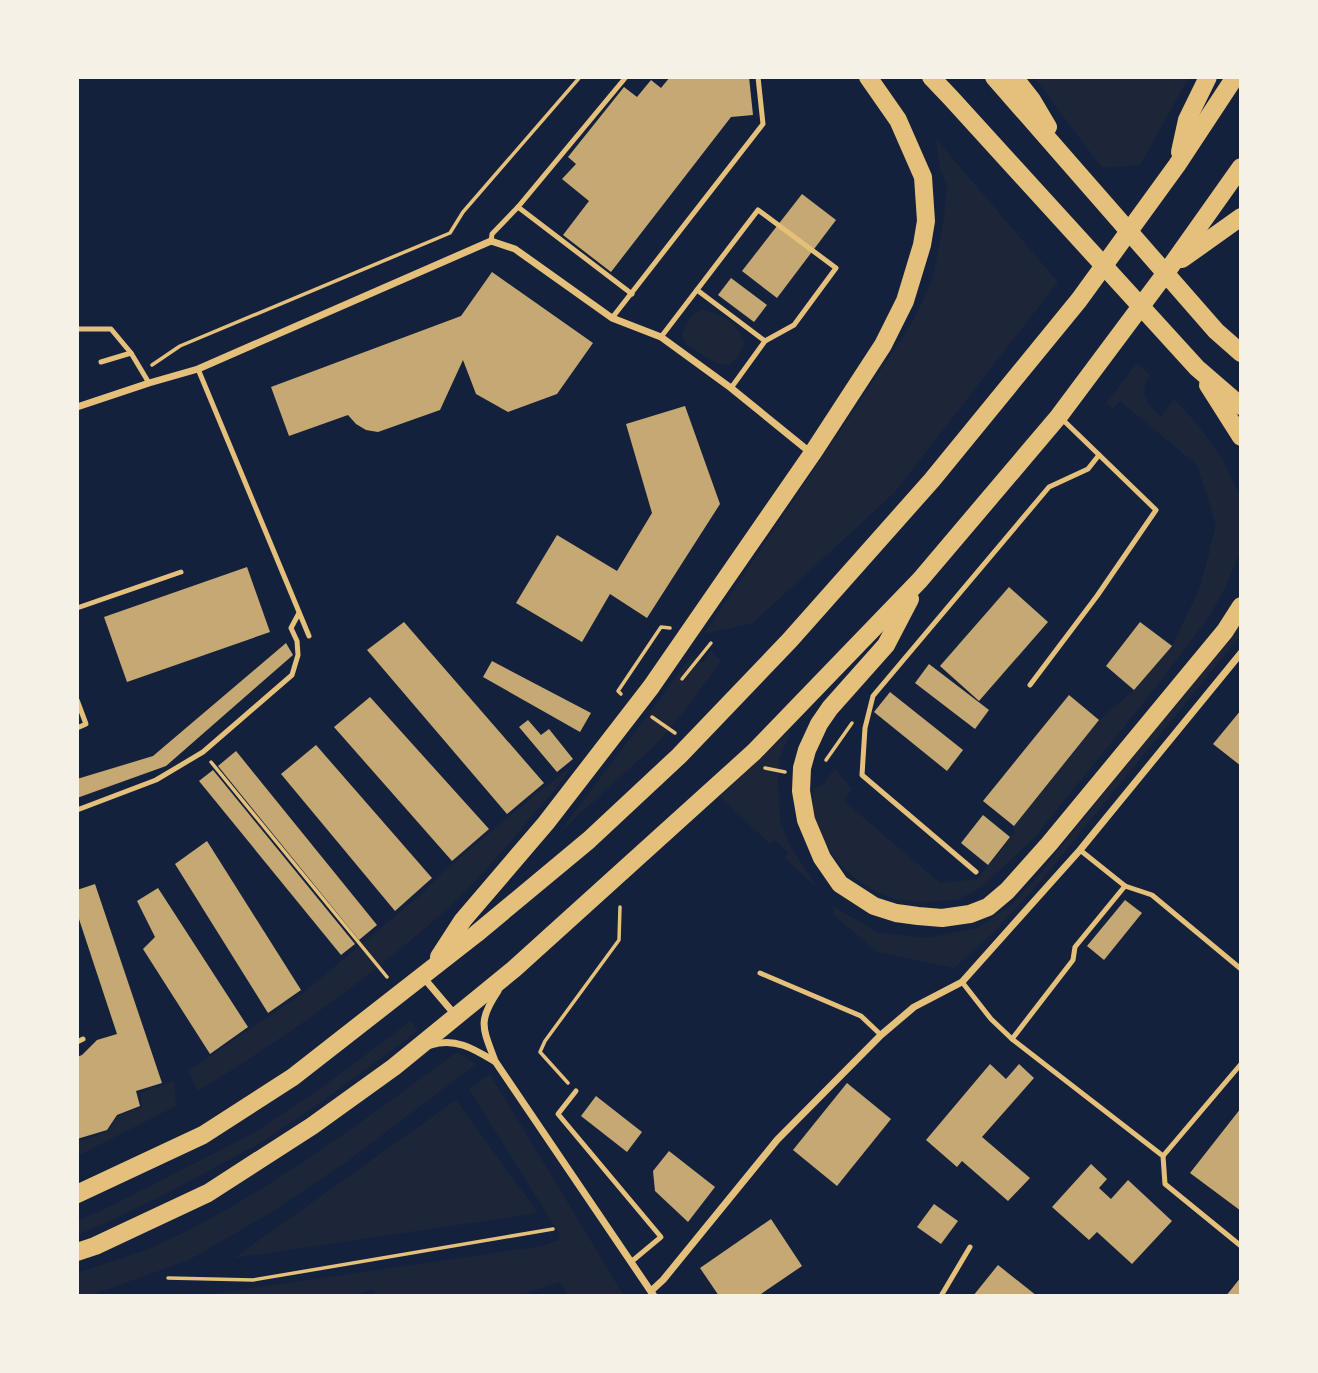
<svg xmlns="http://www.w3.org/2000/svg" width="1318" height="1373" font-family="Inter,sans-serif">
<rect width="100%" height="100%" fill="#14213d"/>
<g fill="#1d2539">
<polygon points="1034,77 1189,77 1140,165 1102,168"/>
<polygon points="936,139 1058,282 894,493 753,623 704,634 912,323 933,278 943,225 947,187 940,169"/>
<path d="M703,310C724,314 737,324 745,344L738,356L729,365L717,364L687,345L682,335C688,321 689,314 703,310Z"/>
<path d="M1137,363L1150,375C1138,393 1146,403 1161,417L1174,399L1198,425L1223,460L1240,496L1241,503V549L1226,586L1209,617L1157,686L1034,838L982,887L957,900L922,902L894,899L878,893L856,879L841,866L827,847L813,812V789L823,785L835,768L852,789L844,801L940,883L977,879L1014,834V826L1099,720L1134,690L1172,646L1201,585L1216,525L1197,465L1120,401L1113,409L1106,403Z"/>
<polygon points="1241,620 1241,635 1042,880 994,932 954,968 877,952 834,915 833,906 877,932 926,938 977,928 1012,904 1036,878 1227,639"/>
<polygon points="710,651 721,661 683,713 655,745 559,833 692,656 703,663"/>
<polygon points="792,728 780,757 778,780 780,820 788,842 818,889 785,858 788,852 774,840 770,844 720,797"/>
<path d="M573,765C559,787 540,806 523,827C499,855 474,884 447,909C370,978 286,1037 198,1091L188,1071L303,993L419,896L443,872L536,794Z"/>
<polygon points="411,1021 418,1031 324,1100 262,1142 156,1199 103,1224 77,1235 77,1220 101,1211 252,1134 317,1091"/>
<path d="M457,1052L476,1064L349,1160L272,1212L189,1260L88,1296H77V1273C110,1262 145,1252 177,1236C277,1186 367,1118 457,1052Z"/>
<polygon points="490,1074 624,1296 569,1296 559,1282 518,1296 377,1296 373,1289 351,1296 198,1296 542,1246 559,1240 560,1235 469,1089"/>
<polygon points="174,1081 176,1106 77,1156 77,1142 107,1132 118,1116 142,1107 140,1093"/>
<polygon points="456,1100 538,1213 234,1258"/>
</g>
<g fill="#c6a872">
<polygon points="670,77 749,77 753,115 731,117 611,272 563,235 589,201 562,179 576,164 568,157 624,87 637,97 651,80 661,88"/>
<polygon points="802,194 836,220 777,298 742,271"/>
<polygon points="492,272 593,343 557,394 508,412 476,394 463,360 440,410 378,432 366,430 356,424 348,415 289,436 271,387 461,316"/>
<polygon points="731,278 767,305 754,322 718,295"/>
<polygon points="685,406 720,504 647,618 610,594 582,642 516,603 557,535 617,571 652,513 626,424"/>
<polygon points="247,567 270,632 127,682 104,617"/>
<polygon points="1009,587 1048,622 979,701 940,666"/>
<polygon points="404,622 544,783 507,814 367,650"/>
<polygon points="1140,622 1172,646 1134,690 1106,666"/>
<polygon points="286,643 293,655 166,766 77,798 77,779 153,756"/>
<polygon points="492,661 591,713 580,732 483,677"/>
<polygon points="929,664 989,710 975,729 915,683"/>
<polygon points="890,692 963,750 947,771 874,712"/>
<polygon points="1069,695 1099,720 1014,826 983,801"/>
<polygon points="370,697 489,829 452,861 334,727"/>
<polygon points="1241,710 1241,766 1213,744"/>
<polygon points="528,720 541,735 549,729 573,759 557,772 519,727"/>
<polygon points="316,745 432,878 395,911 281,774"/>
<polygon points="236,751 377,925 359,940 218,766"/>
<polygon points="213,770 355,944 341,955 199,781"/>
<polygon points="983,815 1010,837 988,865 961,843"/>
<polygon points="207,841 301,990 268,1013 175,864"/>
<polygon points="95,884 162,1083 136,1091 140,1106 117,1115 107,1130 77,1139 77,1057 82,1055 97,1040 117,1034 77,913 77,890"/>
<polygon points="158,888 248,1027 210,1054 143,949 155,937 137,901"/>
<polygon points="1125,900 1142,913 1104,960 1087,946"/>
<polygon points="990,1064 1006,1079 1019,1064 1034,1078 982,1137 1030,1178 1008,1201 962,1161 957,1167 926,1140"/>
<polygon points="847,1083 891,1119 837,1186 793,1150"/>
<polygon points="596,1096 642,1132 627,1152 581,1116"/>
<polygon points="1241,1108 1241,1211 1190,1173"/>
<polygon points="669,1151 715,1187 688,1222 655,1191 653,1171"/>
<polygon points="1091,1164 1107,1179 1099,1188 1111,1199 1128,1180 1172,1221 1132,1264 1097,1232 1089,1240 1052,1207"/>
<polygon points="934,1204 958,1221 941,1244 917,1227"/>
<polygon points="771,1219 802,1266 758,1296 719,1296 700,1268"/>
<polygon points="998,1265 1037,1296 973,1296"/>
<polygon points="1241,1277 1241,1296 1226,1296"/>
</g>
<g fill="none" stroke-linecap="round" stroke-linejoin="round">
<g stroke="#e5c07b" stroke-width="3.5">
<polyline points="152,365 180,346 450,233 463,212 580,77"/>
<polyline points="682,679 711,643"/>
<polyline points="621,694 618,691 661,627 670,628"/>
<polyline points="652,717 675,733"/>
<polyline points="826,760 852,723"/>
<polyline points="211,762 387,977"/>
<polyline points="765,768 785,772"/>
<polyline points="568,1083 540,1052 545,1041 619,940 620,907"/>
<polyline points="168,1278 253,1280 553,1229"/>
</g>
<g stroke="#e5c07b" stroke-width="5">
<polyline points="518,207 632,294"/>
<polyline points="491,241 492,234 518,207 626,77"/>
<polyline points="697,290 765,341"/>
<polyline points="612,318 763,124 758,77"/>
<polyline points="77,329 111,329 131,353 149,383"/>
<polyline points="661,337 758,210 836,268 794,325 765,341 731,388"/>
<polyline points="101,362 131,353"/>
<polyline points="198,369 309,636"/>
<polyline points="77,608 181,572"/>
<polyline points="1030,685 1097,596 1156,510 1061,418"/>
<polyline points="77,700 86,724 77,728"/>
<polyline points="77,810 156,780 203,752 292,675 298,655 297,641 291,628 299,613"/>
<polyline points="1080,850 1125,886 1152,895 1241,969"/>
<polyline points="976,872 862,775 865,728 873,696 1049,487 1088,469 1099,455"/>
<polyline points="760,973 861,1016 881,1035"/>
<polyline points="962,982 991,1019 1012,1039 1163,1156 1165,1184 1241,1246"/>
<polyline points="1012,1039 1073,960 1075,947 1125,886"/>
<polyline points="77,1042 83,1039"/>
<polyline points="576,1091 558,1114 661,1237 631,1262"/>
<polyline points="1163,1156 1241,1064"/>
<polyline points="941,1296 970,1247"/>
</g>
<g stroke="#e5c07b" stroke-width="7">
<polyline points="77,407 149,383 198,369 491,241 515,249 612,318 661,337 731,388 811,453"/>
<polyline points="423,977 456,1016"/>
<path d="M498,991C477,1022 483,1028 495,1061L654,1296"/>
<path d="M431,1045C455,1037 474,1049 494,1061"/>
<polyline points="651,1291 663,1280 777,1140 881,1035 914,1007 962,982 1080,850 1241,653"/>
</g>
<g stroke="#e5c07b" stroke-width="18">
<polyline points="931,77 951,98 1197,368 1241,406"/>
<polyline points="994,77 1216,331 1241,353"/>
<polyline points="1014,77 1032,100 1048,127"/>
<polyline points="1180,152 1187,120 1208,77"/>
<polyline points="1182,259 1241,217"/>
<polyline points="1208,385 1241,437"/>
<polyline points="910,599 886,645 830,708 819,724 807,750 802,768 801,791 806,820 822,858 840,884 874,906 896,913 918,916 942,918 970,914 988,907 1007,891 1049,844 1225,631 1241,606"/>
<polyline points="439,957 463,920 546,823 651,687 812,454 883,345 905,301 922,245 926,221 923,177 898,120 868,77"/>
<polyline points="77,1194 203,1135 293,1077 476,934 589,840 679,756 790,640 932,480 1079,300 1177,165 1235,77"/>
<polyline points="77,1252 95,1246 208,1193 312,1126 394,1067 514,969 754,752 920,580 1059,416 1168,270 1241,167"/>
</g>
</g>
<rect width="1318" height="1373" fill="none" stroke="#f6f1e7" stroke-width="158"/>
</svg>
